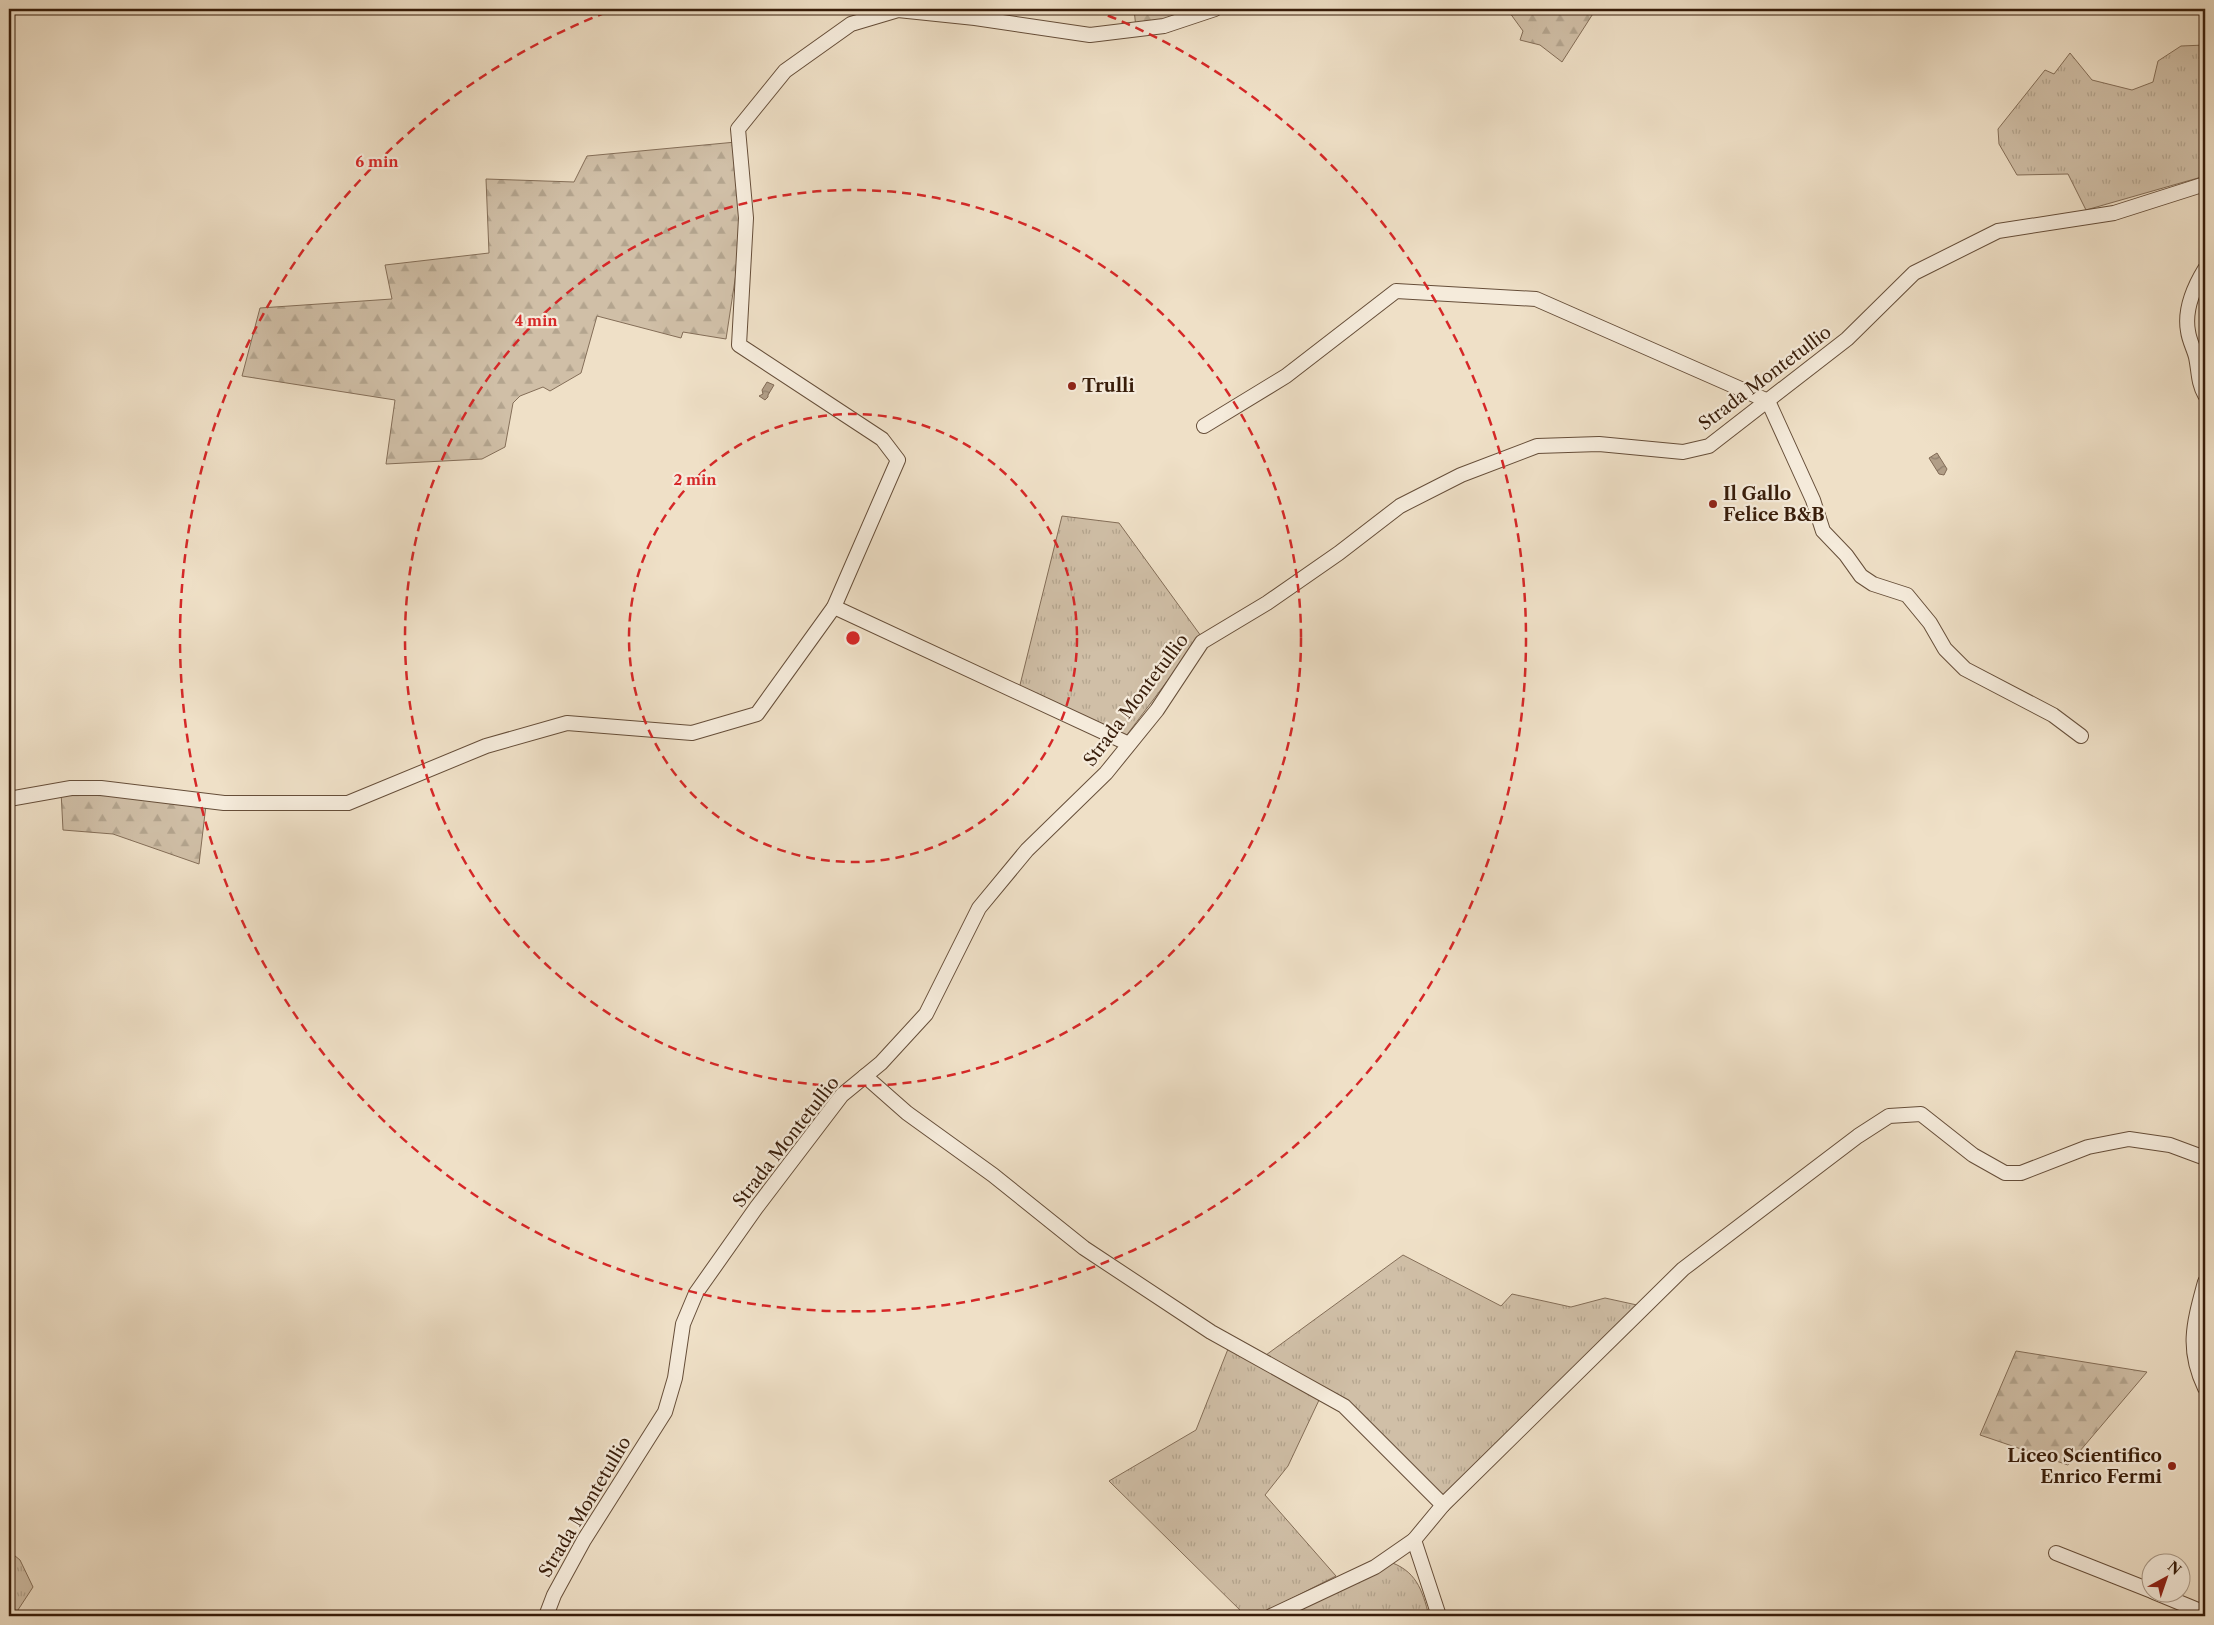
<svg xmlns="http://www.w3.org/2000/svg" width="2214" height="1625" font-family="'Libre Caslon Text',serif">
<defs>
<pattern id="grass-tufts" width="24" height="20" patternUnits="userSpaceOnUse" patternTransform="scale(1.25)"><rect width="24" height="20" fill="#d0bfa7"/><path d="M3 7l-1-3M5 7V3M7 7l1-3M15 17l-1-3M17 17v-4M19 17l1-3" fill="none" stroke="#b3a48e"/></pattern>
<pattern id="forest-firs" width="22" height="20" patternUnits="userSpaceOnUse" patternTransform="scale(1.25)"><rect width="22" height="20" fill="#d0bfa7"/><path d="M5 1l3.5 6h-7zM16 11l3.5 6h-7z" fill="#b3a48e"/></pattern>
<pattern id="water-waves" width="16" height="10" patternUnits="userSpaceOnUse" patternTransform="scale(1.25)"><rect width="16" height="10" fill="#b19e87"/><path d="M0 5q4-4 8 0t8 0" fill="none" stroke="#91806d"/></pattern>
</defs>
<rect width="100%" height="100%" fill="#efe0c7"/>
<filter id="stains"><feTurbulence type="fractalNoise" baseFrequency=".004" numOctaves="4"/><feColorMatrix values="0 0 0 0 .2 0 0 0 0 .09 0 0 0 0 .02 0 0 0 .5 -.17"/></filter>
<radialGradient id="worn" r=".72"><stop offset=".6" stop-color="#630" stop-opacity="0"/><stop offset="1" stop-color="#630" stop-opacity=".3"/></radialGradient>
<g fill="url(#grass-tufts)" stroke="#846e58">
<polygon points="2205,45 2205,176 2086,210 2068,174 2017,175 1999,144 1998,129 2045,70 2054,74 2070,53 2092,80 2132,90 2153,82 2158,61 2181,46"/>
<polygon points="1062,516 1119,523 1201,636 1120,744 1018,693"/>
<polygon points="1403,1255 1501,1306 1512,1294 1571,1307 1605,1298 1637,1305 1443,1495 1354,1410 1266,1355"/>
<polygon points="1228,1349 1320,1398 1288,1466 1265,1495 1336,1576 1257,1616 1246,1616 1109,1481 1196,1430"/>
<polygon points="9,1551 20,1560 33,1587 14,1616 9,1616"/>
<path d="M1387,1561C1416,1570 1422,1589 1429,1616H1271Z"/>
</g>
<g fill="url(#forest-firs)" stroke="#846e58">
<polygon points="1134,9 1198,9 1136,28"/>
<polygon points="1507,9 1596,9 1562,62 1540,45 1520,40 1523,31"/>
<polygon points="736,142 742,234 726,339 683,332 681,338 597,316 581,373 550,391 543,387 520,396 513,403 505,447 482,459 386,464 395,400 242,376 260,308 392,299 385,265 489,253 486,179 574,182 587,156"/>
<polygon points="61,791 206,805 199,864 113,834 63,830"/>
<polygon points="2016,1351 2147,1372 2068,1465 1980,1435"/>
</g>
<path fill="#d0bfa7" stroke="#846e58" d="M2205,1299V1378C2198,1348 2200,1329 2205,1299Z"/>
<g fill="url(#water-waves)" stroke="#816a55">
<polygon points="767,382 774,385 768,395 768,397 765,400 759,396 763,394 762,390"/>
<polygon points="1937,453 1947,469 1944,475 1939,474 1929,458"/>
</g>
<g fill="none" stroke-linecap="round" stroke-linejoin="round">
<defs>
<g id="minor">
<path d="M2205,269C2194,287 2184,309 2188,331C2189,340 2194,349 2196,357C2199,371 2198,383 2205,395"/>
<polyline points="1204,426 1286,376 1396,291 1536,299 1768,401 1813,500 1823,531 1846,555 1861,576 1873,584 1907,595 1930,623 1945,649 1965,669 2053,715 2081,736"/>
<polyline points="834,607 1129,744"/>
<polyline points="9,799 71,788 101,788 224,803 348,803 486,746 567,723 692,733 757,714 834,607 898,460 882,439 739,345 746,218 738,129 785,71 851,24 898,10 975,18 1090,35 1164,26 1215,9"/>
<polyline points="865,1076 907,1113 993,1175 1084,1248 1211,1332 1344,1406 1443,1505"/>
<path d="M2205,1282C2194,1323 2186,1348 2205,1388"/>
<polyline points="1414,1540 1439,1616"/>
<polyline points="2056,1553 2152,1591"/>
<polyline points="2154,1592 2205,1613"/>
<polyline points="546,1616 554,1595 584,1540 665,1412 675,1378 683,1324 696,1293 756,1208 842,1095 881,1063 926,1014 979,908 1027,850 1106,773 1157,710 1202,642 1267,603 1339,553 1400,506 1461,475 1537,446 1599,444 1683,452 1709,446 1847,339 1914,273 1998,231 2114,213 2205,184"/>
<polyline points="1271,1616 1375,1567 1414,1540 1443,1505 1683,1269 1858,1136 1889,1116 1921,1114 1973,1155 2005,1173 2021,1173 2088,1147 2129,1139 2170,1145 2205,1158"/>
</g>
</defs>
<use href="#minor" stroke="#664e39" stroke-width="16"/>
<use href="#minor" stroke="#f5ebdb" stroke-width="14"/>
</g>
<g fill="none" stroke="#d62828" stroke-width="2.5" stroke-dasharray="9 6">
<circle cx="853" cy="638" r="224"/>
<circle cx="853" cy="638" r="448"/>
<path d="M1094 10A673 673 0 1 1 612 10"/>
</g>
<g fill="#8f2418" stroke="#f5ebdb" stroke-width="2">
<circle cx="1072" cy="386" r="5"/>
<circle cx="1713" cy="504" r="5"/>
<circle cx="2172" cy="1466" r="5"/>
</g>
<g text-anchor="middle" stroke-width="4.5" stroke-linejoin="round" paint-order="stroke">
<g font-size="18" fill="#381d0a" stroke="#f5ebdb">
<text transform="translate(1765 378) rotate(-37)" y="6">Strada Montetullio</text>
<text transform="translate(1136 700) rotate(-53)" y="6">Strada Montetullio</text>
<text transform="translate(786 1142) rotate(-52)" y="6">Strada Montetullio</text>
<text transform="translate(585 1507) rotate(-59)" y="6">Strada Montetullio</text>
</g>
<g font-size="18" font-weight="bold" fill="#381d0a" stroke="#f5ebdb" text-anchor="start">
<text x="1082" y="392">Trulli</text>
<text x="1723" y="500">Il Gallo<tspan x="1723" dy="21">Felice B&amp;B</tspan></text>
<text x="2162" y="1462" text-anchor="end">Liceo Scientifico<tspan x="2162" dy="21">Enrico Fermi</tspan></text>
</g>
</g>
<circle cx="853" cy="638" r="8" fill="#d62828" stroke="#f5ebdb" stroke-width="2.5"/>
<g font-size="15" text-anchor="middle" font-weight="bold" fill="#d62828" stroke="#f5ebdb" stroke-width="4.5" stroke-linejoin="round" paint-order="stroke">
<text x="377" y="167">6 min</text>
<text x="536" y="326">4 min</text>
<text x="695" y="485">2 min</text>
</g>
<rect width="2214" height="1625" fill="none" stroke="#efe0c7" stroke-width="30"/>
<rect x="10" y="10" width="2194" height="1605" fill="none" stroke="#381d0a" stroke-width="2.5"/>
<rect x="15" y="15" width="2184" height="1595" fill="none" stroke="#381d0a"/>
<g transform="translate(2166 1578) rotate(40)"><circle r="24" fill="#f5ebdb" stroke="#a99987"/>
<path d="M0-4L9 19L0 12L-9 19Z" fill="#8f2418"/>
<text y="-8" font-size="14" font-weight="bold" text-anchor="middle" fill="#381d0a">N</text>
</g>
<rect width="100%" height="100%" filter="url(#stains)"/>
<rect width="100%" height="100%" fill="url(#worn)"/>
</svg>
